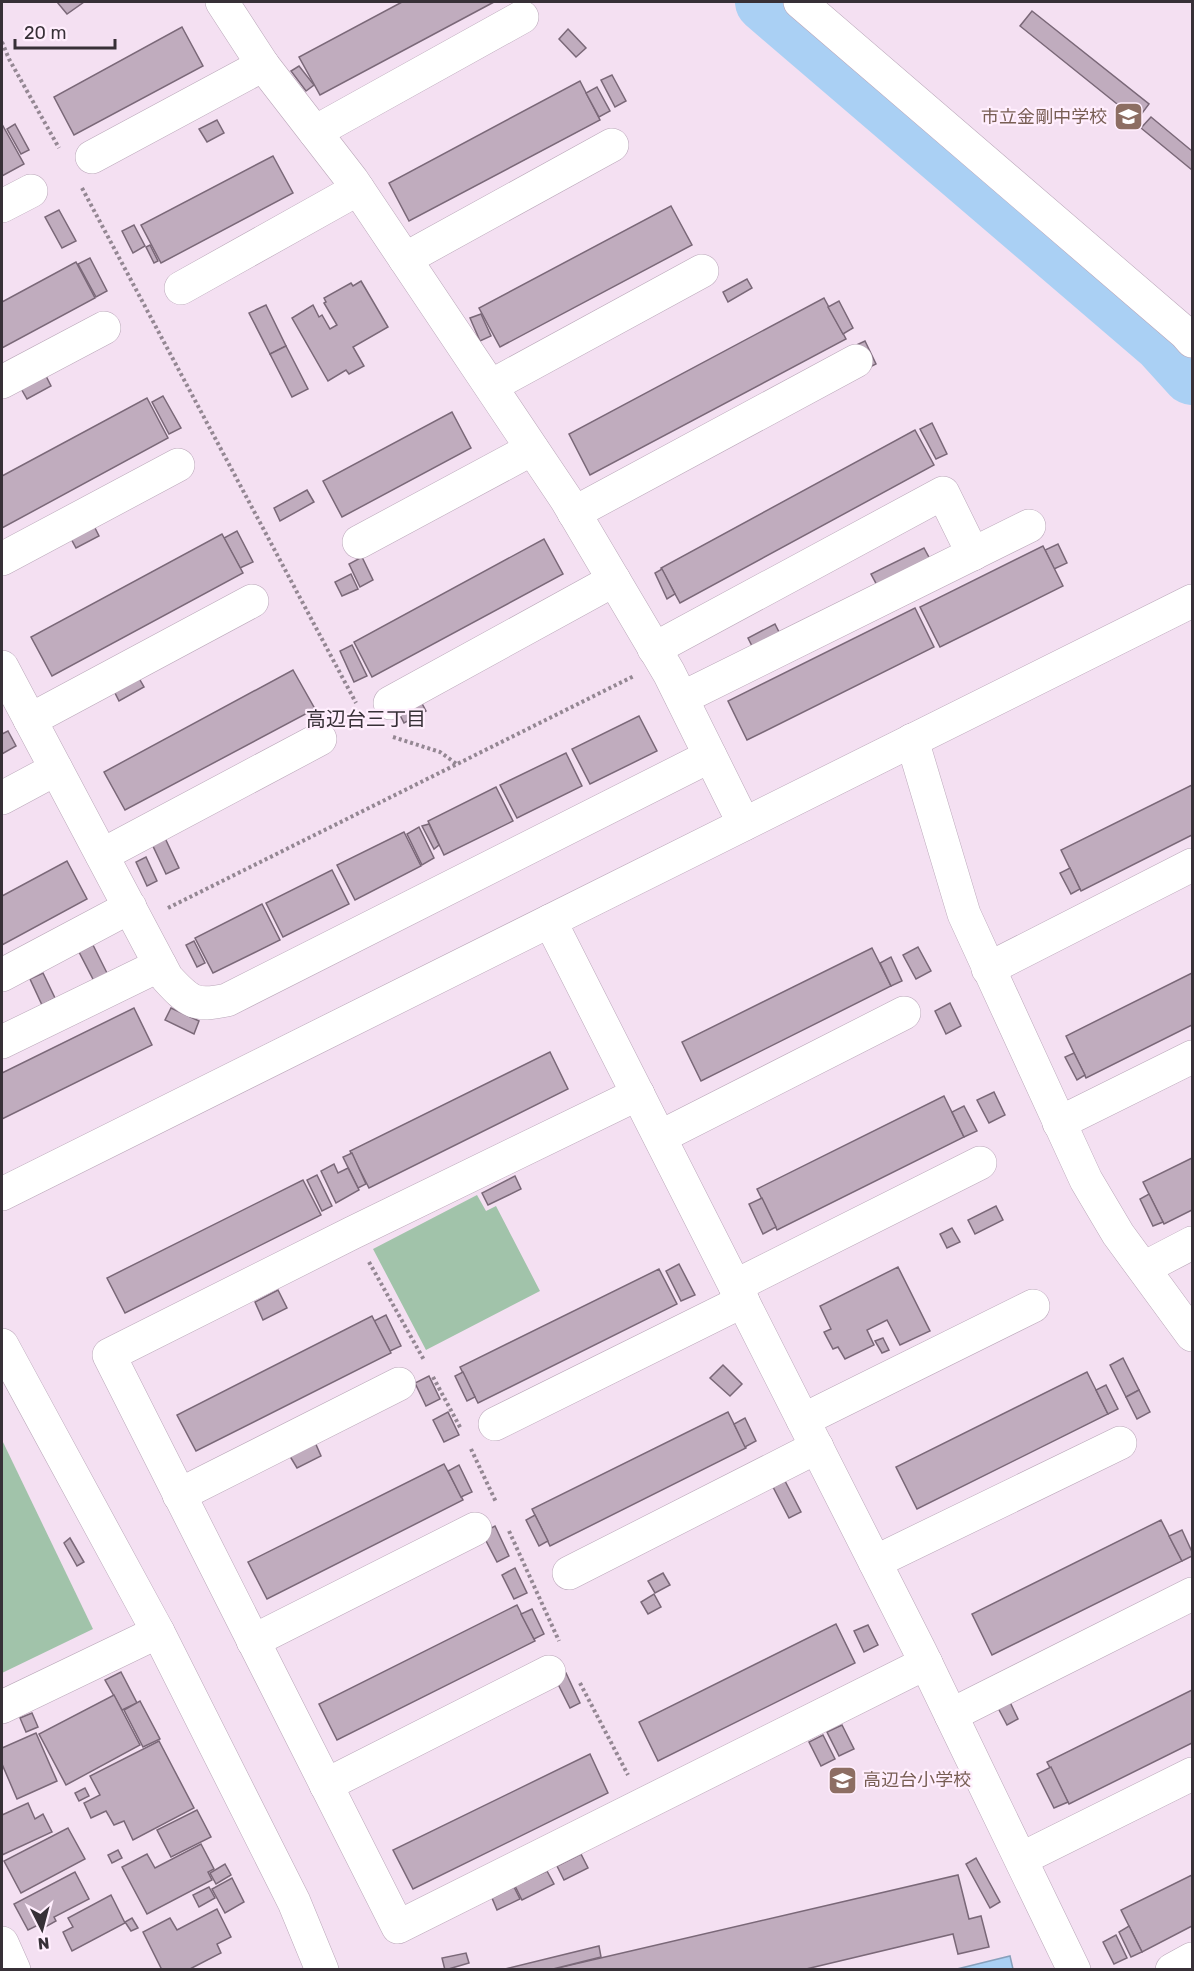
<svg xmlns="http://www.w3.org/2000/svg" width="1194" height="1971" font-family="Rubik,'Noto Sans JP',sans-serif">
<rect width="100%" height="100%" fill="#f4e0f2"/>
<g fill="#a1c3aa">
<polygon points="477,1195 486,1211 496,1206 540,1291 426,1350 373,1249"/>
<polygon points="2,1440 93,1629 2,1673"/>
</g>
<polygon fill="#aad0f4" stroke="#88a0bb" stroke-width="1.5" points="1010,1956 1013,1969 957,1969"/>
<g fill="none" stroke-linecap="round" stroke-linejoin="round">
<polyline stroke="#aad0f4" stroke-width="60" points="765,2 1163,343 1192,375"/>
</g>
<g fill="#c0acbe" stroke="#7a6878" stroke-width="1.5">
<polygon points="57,2 84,2 67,14"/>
<polygon points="402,2 494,2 320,95 299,57"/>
<polygon points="1032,11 1149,104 1137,120 1020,26"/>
<polygon points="182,27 203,66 74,135 54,97"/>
<polygon points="568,29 586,48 576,57 559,39"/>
<polygon points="299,66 314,85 306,91 291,71"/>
<polygon points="612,75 626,101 615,107 601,80"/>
<polygon points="580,81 600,120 409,221 389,183"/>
<polygon points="597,87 610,111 599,117 586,93"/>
<polygon points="1151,117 1192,151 1192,170 1141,128"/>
<polygon points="217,120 224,133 207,142 199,129"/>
<polygon points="15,124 29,150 21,154 7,129"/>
<polygon points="3,126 24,164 2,176 2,127"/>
<polygon points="273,156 293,193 161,263 141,225"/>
<polygon points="671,206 692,245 500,347 479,308"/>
<polygon points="59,210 76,241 62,248 45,217"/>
<polygon points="134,225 145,246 133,253 122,231"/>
<polygon points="150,245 158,261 154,263 146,247"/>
<polygon points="90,258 107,291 96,297 78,264"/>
<polygon points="76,262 95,298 2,348 2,302"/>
<polygon points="747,279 752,288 728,302 723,292"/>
<polygon points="361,281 388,327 353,347 364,366 349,374 346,370 328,381 292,318 313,305 319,317 322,315 330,329 337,325 324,303 326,302 324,298 351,283 353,286"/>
<polygon points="824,298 846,339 590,475 569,434"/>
<polygon points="839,301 853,328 843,334 828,307"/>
<polygon points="266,305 286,346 270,354 249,313"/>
<polygon points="481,314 491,336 480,341 470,318"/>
<polygon points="865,341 876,364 864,370 852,347"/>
<polygon points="286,346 308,389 292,397 270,354"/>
<polygon points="44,372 51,386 27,399 19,385"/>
<polygon points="163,396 181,428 169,434 152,402"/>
<polygon points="147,398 168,438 2,528 2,476"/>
<polygon points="452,412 471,448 342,517 323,481"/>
<polygon points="932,423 947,454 936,459 920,429"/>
<polygon points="915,430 934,465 680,603 661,568"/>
<polygon points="307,490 314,502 280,521 274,508"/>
<polygon points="92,522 99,536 76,548 69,535"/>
<polygon points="237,531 253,562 240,568 224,538"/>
<polygon points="222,534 243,573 52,676 31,637"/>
<polygon points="544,539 563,574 372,677 354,642"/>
<polygon points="1058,544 1067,563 1054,569 1045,550"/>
<polygon points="1043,546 1063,586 940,647 920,607"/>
<polygon points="924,548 931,561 878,587 871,574"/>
<polygon points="362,557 373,580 360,587 349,564"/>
<polygon points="662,569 675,594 667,599 655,573"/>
<polygon points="351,574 358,589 342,596 335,582"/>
<polygon points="915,608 934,647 747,740 728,701"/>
<polygon points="775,624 782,638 755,652 748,638"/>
<polygon points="352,645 367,676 354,682 340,651"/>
<polygon points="293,670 315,709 125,810 104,772"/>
<polygon points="136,673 144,687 119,701 112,687"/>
<polygon points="419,698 426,711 404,723 397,709"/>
<polygon points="639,716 657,751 590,784 572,749"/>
<polygon points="8,731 16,746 2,754 2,734"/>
<polygon points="566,753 582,786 517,818 500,785"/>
<polygon points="1192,785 1192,835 1081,891 1061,850"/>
<polygon points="496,787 513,821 444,855 428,821"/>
<polygon points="429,824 439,845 434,849 422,826"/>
<polygon points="419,827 434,858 422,865 407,834"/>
<polygon points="404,832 421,866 355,900 337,865"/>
<polygon points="165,838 179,868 166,874 152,844"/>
<polygon points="146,857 157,881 147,886 136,862"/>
<polygon points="67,861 87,899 2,945 2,896"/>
<polygon points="1070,868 1080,889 1071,894 1060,873"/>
<polygon points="332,870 349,904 283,937 266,903"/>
<polygon points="262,904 280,940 213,973 195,938"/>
<polygon points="194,941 205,963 197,967 186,945"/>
<polygon points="93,945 109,977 95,983 79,952"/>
<polygon points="918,947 931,971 916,979 903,955"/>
<polygon points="872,948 891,986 701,1081 682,1042"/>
<polygon points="891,957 902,981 891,986 880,963"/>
<polygon points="43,973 55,998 42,1005 30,979"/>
<polygon points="1192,973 1192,1025 1086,1078 1066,1036"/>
<polygon points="950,1003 961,1026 946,1034 935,1011"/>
<polygon points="134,1008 152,1045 2,1119 2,1073"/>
<polygon points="171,1008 199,1021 194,1034 165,1020"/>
<polygon points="550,1052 568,1089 369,1188 350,1151"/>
<polygon points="1074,1053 1085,1075 1077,1080 1065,1057"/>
<polygon points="994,1092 1005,1115 989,1123 977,1100"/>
<polygon points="944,1096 964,1137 777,1230 757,1189"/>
<polygon points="964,1106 977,1131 964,1137 952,1112"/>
<polygon points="352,1153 366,1184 358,1188 343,1157"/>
<polygon points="1192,1158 1192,1210 1164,1224 1143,1182"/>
<polygon points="334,1164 338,1173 348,1168 359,1190 336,1203 321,1171"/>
<polygon points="317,1175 332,1206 322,1211 307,1180"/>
<polygon points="515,1176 521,1189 488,1205 482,1193"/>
<polygon points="303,1180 321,1215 125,1313 107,1278"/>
<polygon points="1149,1194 1163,1222 1153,1226 1140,1199"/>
<polygon points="762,1198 776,1227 763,1234 749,1204"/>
<polygon points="996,1206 1003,1220 975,1234 968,1220"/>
<polygon points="952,1228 960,1242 947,1248 940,1234"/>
<polygon points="679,1264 695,1295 681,1301 666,1271"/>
<polygon points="898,1267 930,1331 900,1345 887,1320 867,1330 874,1345 845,1359 838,1347 833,1349 824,1332 831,1329 820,1306"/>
<polygon points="659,1269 677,1304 478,1403 460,1367"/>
<polygon points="278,1290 287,1308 263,1320 255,1302"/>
<polygon points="386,1315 401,1346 390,1351 374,1321"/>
<polygon points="372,1316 391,1353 196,1451 177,1415"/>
<polygon points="883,1338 889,1350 882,1353 875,1341"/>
<polygon points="1123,1358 1139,1390 1126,1397 1110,1365"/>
<polygon points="723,1365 742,1384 730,1396 710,1378"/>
<polygon points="463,1372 475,1397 467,1401 455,1376"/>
<polygon points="1087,1372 1108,1414 917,1509 896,1467"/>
<polygon points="429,1376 440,1399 426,1406 415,1383"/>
<polygon points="1106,1385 1118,1409 1108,1414 1096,1390"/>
<polygon points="1139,1390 1150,1412 1137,1419 1126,1397"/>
<polygon points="448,1412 459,1435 444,1442 433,1420"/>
<polygon points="728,1412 746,1448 550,1546 532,1509"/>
<polygon points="745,1418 756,1441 745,1447 734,1424"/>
<polygon points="314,1440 321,1456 297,1468 288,1453"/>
<polygon points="444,1464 463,1500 267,1599 248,1562"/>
<polygon points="459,1465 472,1492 461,1497 448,1471"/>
<polygon points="785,1481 801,1512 789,1518 773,1487"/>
<polygon points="535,1515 548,1541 539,1546 526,1520"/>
<polygon points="1161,1520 1182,1561 992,1655 972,1614"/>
<polygon points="495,1526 509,1556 497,1562 482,1533"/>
<polygon points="1182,1530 1192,1552 1192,1556 1182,1561 1169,1536"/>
<polygon points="70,1538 84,1562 77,1566 64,1543"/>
<polygon points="515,1568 527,1593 514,1599 502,1575"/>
<polygon points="663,1573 670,1585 655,1593 648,1581"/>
<polygon points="654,1594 661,1607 648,1614 641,1602"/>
<polygon points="517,1605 535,1641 337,1740 319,1704"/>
<polygon points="532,1609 544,1634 534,1639 521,1614"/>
<polygon points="836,1624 855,1663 658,1761 639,1722"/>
<polygon points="868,1625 878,1645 864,1652 854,1631"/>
<polygon points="121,1672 137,1703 122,1710 105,1680"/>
<polygon points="566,1673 580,1703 570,1708 555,1678"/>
<polygon points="1192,1690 1192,1743 1069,1804 1047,1762"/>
<polygon points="114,1695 140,1745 66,1785 39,1734"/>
<polygon points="1008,1698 1018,1719 1007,1725 997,1706"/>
<polygon points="140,1701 160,1739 143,1747 124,1710"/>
<polygon points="32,1713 38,1727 26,1732 20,1718"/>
<polygon points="842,1725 854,1749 839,1756 827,1732"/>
<polygon points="36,1733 57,1781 17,1799 2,1764 2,1748"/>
<polygon points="823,1735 835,1759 821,1766 809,1742"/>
<polygon points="159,1741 194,1808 133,1840 124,1821 114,1825 106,1811 91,1818 84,1803 100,1795 90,1776"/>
<polygon points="590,1754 608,1793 413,1889 393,1850"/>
<polygon points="1051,1767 1068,1802 1054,1808 1037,1774"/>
<polygon points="85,1788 89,1796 79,1801 75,1793"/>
<polygon points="28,1803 35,1819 43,1814 52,1832 2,1855 2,1815"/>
<polygon points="197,1810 211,1837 171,1857 157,1830"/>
<polygon points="68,1828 85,1859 21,1893 4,1861"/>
<polygon points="201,1844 214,1869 208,1872 212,1880 147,1914 122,1867 147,1854 155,1868"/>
<polygon points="118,1850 122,1858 112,1863 108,1855"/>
<polygon points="581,1854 588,1868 564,1880 557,1866"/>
<polygon points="976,1858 1000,1902 990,1908 966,1864"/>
<polygon points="225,1864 231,1875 216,1884 210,1873"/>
<polygon points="547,1871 554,1884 522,1900 515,1886"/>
<polygon points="75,1872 89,1899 54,1917 56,1921 40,1930 38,1925 28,1930 14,1904"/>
<polygon points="958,1875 969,1919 981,1916 989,1947 958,1954 953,1934 802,1970 549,1970"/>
<polygon points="1192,1875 1192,1926 1142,1952 1121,1910"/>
<polygon points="232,1878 244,1902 225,1913 212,1889"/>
<polygon points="209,1887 215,1898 199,1907 193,1895"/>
<polygon points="514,1887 520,1899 497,1910 492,1898"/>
<polygon points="111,1895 125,1923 72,1951 63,1932 73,1927 68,1918"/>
<polygon points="217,1909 231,1937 217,1944 221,1953 188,1970 162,1970 143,1932 170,1918 177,1930"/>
<polygon points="132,1918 138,1928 131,1931 125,1922"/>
<polygon points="1129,1926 1142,1952 1131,1957 1119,1932"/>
<polygon points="1116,1935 1127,1958 1114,1964 1103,1942"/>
<polygon points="599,1946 601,1957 549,1970 501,1970"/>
<polygon points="466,1953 469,1963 445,1970 442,1958"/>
</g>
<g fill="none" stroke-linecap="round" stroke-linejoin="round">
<defs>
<g id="minor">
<polyline points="222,2 263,65 352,180 566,499 669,673 744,824"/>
<polyline points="800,2 1185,333 1192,341"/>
<polyline points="315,132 522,17"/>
<polyline points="92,157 263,65"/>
<polyline points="2,206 31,191"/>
<polyline points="405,259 612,145"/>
<polyline points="181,288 358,189"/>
<polyline points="2,382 104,328"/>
<polyline points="491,386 702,271"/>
<polyline points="574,513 856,361"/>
<polyline points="359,542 532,449"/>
<polyline points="2,559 178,465"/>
<polyline points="654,649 943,493 973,554"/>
<path d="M2,667L167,978C189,1002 195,1007 227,1000L710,756"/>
<polyline points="682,698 1029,526"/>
<polyline points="390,703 614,580"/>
<polyline points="30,720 252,601"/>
<polyline points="912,740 964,914 1086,1180 1118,1234 1192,1335"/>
<polyline points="2,798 56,769"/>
<polyline points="102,855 320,739"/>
<polyline points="550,921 920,1651 1074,1970"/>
<polyline points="988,969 1192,865"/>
<polyline points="2,975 130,907"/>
<polyline points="2,1042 160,965"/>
<polyline points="638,1094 352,1233 109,1355 398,1927 926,1663"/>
<polyline points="1059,1123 1192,1057"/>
<polyline points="660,1137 904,1013"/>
<polyline points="2,1194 1192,601"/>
<polyline points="1144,1268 1192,1243"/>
<polyline points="735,1286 980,1163"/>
<polyline points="2,1345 158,1632 294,1902 322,1970"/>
<polyline points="803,1420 1033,1306"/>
<polyline points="495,1424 743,1301"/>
<polyline points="179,1495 399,1384"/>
<polyline points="875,1562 1120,1443"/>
<polyline points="569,1573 817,1447"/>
<polyline points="253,1641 475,1529"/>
<polyline points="2,1707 158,1632"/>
<polyline points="951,1715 1192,1594"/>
<polyline points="326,1785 549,1672"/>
<polyline points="1021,1859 1192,1774"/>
<polyline points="2,1943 14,1970"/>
<polyline points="1172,1970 1192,1959"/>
</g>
</defs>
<use href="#minor" stroke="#baa7b9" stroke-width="34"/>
<g stroke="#948793" stroke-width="4" stroke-dasharray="3 3" stroke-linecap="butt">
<polyline points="2,42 9,59 59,148"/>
<polyline points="82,188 356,703"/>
<polyline points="393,737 440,752 458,765"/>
<polyline points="168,908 634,676"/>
<polyline points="369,1262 424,1360"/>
<polyline points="433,1377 461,1429"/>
<polyline points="471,1449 496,1502"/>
<polyline points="509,1531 559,1641"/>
<polyline points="580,1683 628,1775"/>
</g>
<use href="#minor" stroke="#fff" stroke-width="33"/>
</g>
<defs>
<symbol id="school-square" viewBox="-11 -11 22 22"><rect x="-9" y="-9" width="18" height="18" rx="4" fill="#8d6e63" stroke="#ffeefd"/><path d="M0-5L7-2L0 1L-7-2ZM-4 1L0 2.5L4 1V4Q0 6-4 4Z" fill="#fff"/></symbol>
</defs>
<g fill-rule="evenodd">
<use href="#school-square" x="1112" y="100" width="33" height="33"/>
<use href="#school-square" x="826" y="1764" width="33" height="33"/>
</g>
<g text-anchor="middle" stroke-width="4.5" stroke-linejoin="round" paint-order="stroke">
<g font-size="18" fill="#785e54" stroke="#ffeefd" text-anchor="end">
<text x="1107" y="123">市立金剛中学校</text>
<text x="863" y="1786" text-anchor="start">高辺台小学校</text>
</g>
<g font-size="20" fill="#373037" stroke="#ffeefd">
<text x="366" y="726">高辺台三丁目</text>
</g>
</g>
<rect width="1194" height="1971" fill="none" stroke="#373037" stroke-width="6"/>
<g transform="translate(42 1929) rotate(174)" stroke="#ffeefd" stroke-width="4.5" paint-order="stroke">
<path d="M0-4.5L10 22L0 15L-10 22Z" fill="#373037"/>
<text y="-9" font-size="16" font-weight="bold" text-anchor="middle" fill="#373037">N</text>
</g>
<path d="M15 39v9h100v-9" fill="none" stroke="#373037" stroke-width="3"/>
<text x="24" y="39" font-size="18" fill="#373037" stroke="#ffeefd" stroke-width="4.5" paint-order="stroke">20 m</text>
</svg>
